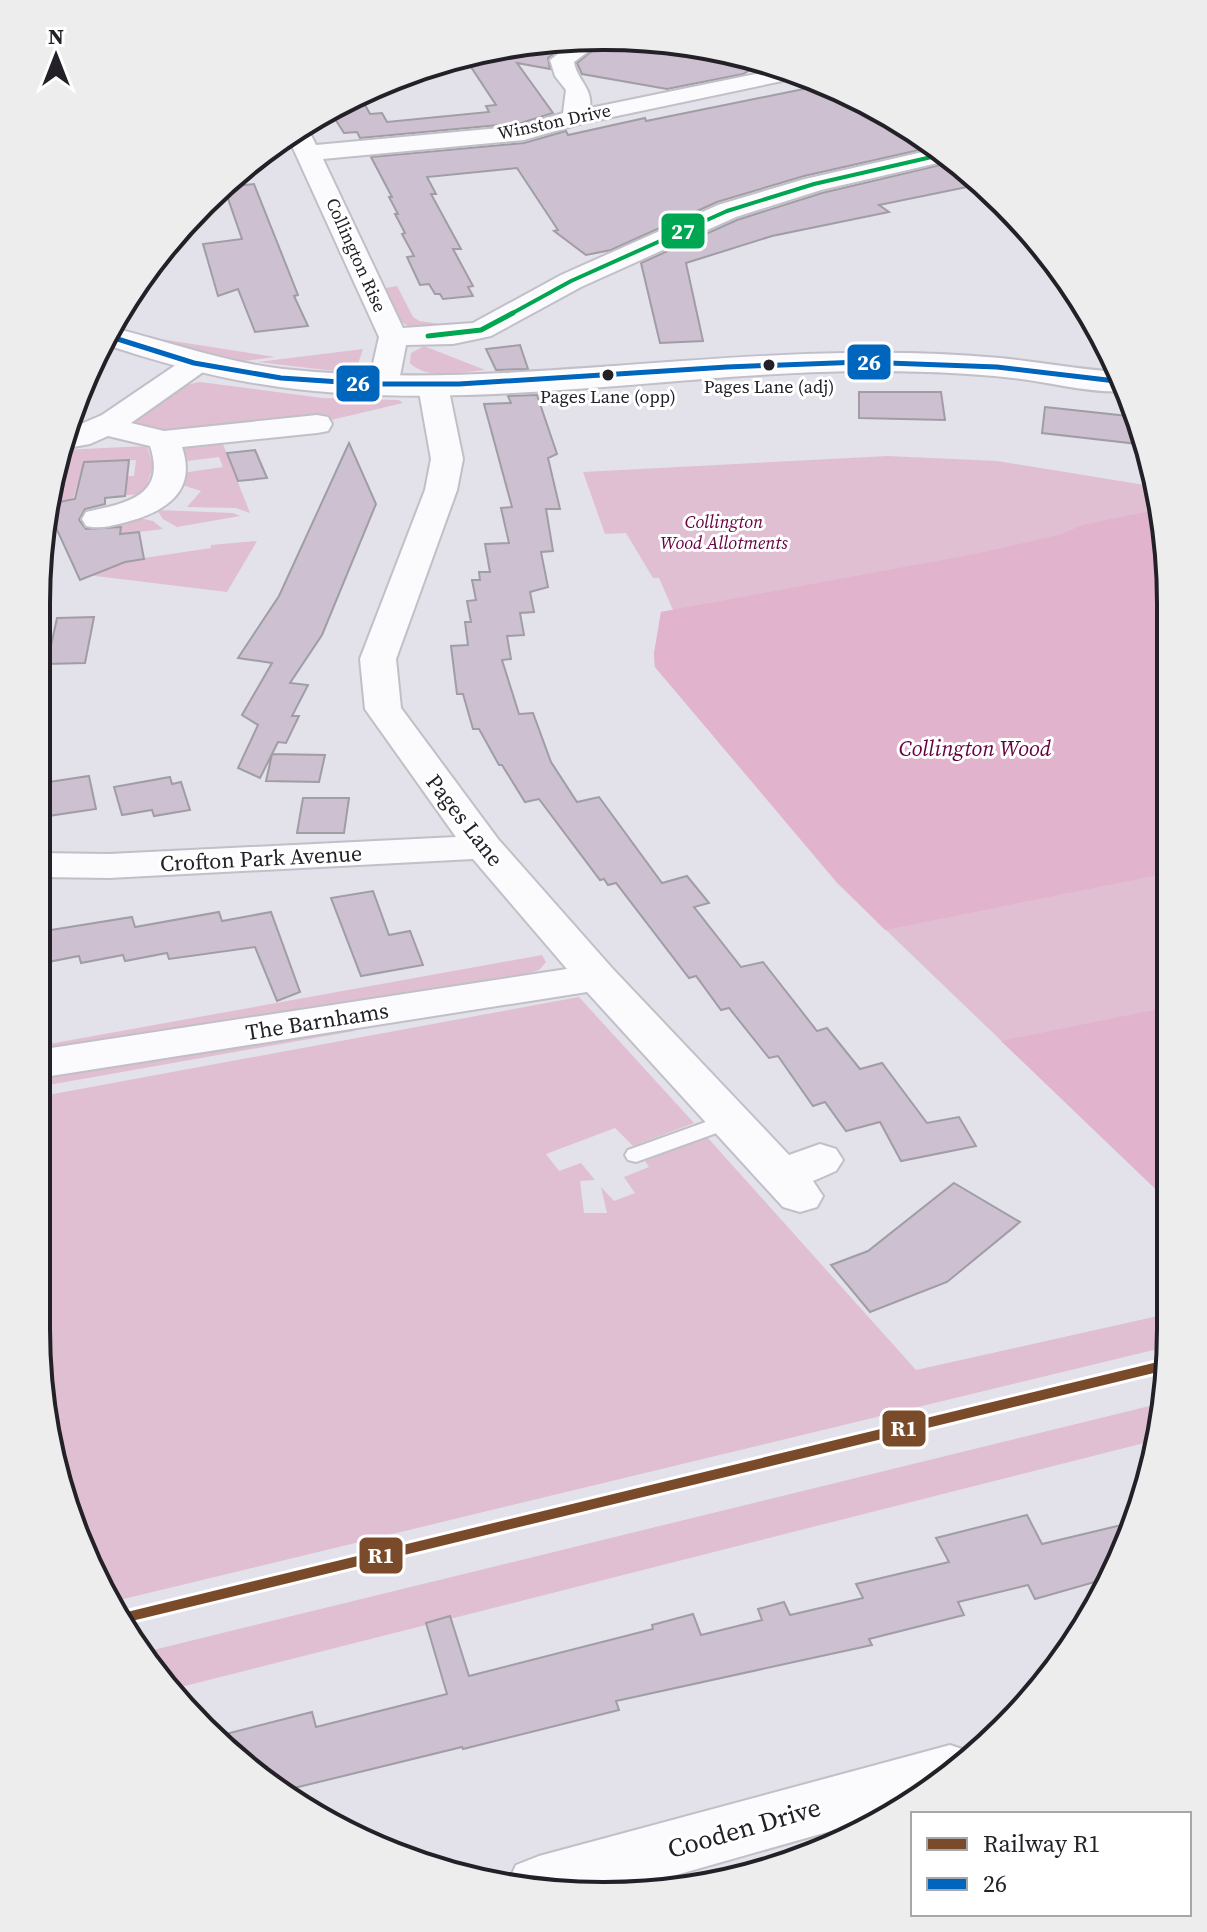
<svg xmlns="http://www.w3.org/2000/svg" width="1207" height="1932" font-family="'Source Serif 4',serif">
<rect width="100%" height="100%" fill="#e3e1ea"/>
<g fill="#e0bfd2">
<polygon points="397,286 413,317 419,321 456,326 476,323 490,316 478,327 411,328 400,321 386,288"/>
<polygon points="154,339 154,338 275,357 243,361"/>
<path d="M424,346L485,370C462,372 428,381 410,363L411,353Z"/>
<polygon points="363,349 358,364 334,371 258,362"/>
<polygon points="200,382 322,398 399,400 403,403 331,420 154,433 126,421 185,385"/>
<polygon points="223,444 250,513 236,508 187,507 201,491 179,484 182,473 223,467 219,457 179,462 179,445"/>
<polygon points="147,446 153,466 144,494 95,497 125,493 127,476 134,476 136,460 84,462 73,499 48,504 62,450"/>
<polygon points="888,456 997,461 1157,487 1170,566 1167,1200 837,883 655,667 654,654 661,612 673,610 659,578 653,578 626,533 605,534 583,472"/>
<polygon points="157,510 233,513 240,516 177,527 163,519"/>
<polygon points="135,517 153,521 163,529 138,532 104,564 211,548 211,545 257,541 227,592 79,574 111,529"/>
<polygon points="542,955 546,962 539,970 517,977 38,1051 38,1046"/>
<polygon points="579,997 694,1123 633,1146 615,1128 546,1154 559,1171 581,1163 595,1180 580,1181 584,1213 607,1213 601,1187 614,1201 635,1193 624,1177 649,1167 645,1161 707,1137 916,1370 1167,1314 1166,1347 111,1602 69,1516 36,1329 37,1097"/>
<polygon points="352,1025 354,1031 37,1087 38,1074"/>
<polygon points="1166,1402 1156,1440 177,1688 141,1653"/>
</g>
<g fill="#e1b3cd">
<polygon points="1160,509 1170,566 1168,873 885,930 837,882 655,667 654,654 661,612 975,554 1059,535 1083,525"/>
<polygon points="1159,1009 1168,1021 1167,1200 1001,1041"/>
</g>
<g fill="#ccc0d1" stroke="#a09da4" stroke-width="2">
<polygon points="642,37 751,55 765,61 743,74 667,89 582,74 577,63 608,38"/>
<polygon points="572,39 548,58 550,69 517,63 553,113 521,123 360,138 357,132 344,133 328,108 359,94 370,114 382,113 387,122 489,112 486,106 496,105 471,67 485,57 476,53 530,41"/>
<polygon points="828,84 855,95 937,146 804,176 717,202 611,250 586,255 554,231 558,230 517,168 427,177 436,194 431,194 461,249 453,249 473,286 468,287 473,296 443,299 440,294 435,294 429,284 420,285 407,257 414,256 402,234 405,233 395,214 398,214 389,197 392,197 371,157 524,143 566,131 568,135 645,118 646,121"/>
<polygon points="957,161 982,184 879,205 889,212 772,236 686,263 703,341 660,343 641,263 737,220 822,193"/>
<polygon points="254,184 298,295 294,296 308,326 255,332 238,289 218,296 203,244 242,239 224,187"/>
<polygon points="520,345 528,369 496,370 486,349"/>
<polygon points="859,392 941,392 945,420 859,418"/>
<polygon points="537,395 557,454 548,458 560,509 546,509 553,551 541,552 548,587 530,592 534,612 520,613 524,635 507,636 511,659 502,660 519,714 533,713 551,762 577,802 599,797 662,883 687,876 709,903 694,907 741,967 763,962 817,1031 827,1028 860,1069 882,1063 927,1123 959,1117 976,1146 901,1161 880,1122 846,1131 825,1102 813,1106 778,1056 769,1058 729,1008 721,1010 696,976 689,978 616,883 608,885 604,879 600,880 539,799 525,802 502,765 499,765 479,729 473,729 463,694 457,694 451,646 468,645 465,622 471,622 467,601 476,600 472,580 480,580 479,572 490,572 485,544 509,543 501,508 512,507 484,404 511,403 508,396"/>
<polygon points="1045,407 1137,417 1147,445 1042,433"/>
<polygon points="349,443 376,504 322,635 290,683 308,685 292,716 299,716 286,743 278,742 272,754 325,755 319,782 266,781 272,754 260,778 238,768 258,725 242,715 272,663 238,658 279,596"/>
<polygon points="255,450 267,478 238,481 227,453"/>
<polygon points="129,460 125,496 105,498 105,504 85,509 79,520 86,529 121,527 120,534 139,532 144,559 125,562 80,580 47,508 48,504 75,499 84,462"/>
<polygon points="94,617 85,663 47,664 57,618"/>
<polygon points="89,776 96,809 48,816 42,783"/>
<polygon points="170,777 172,784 181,782 190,810 154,816 152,810 122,815 114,787"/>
<polygon points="303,798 349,798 344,833 297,833"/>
<polygon points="373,891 389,935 410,931 423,965 361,976 331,898"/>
<polygon points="219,912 222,921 271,912 300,992 277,1001 255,947 169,959 167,953 125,961 123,955 81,963 79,956 38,964 38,932 132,917 135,927"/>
<polygon points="954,1183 1020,1222 947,1282 870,1312 831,1265 868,1251"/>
<polygon points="1027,1515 1042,1544 1134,1522 1128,1546 1109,1578 1035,1599 1028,1585 958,1602 964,1615 869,1639 872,1645 616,1701 619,1710 463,1749 462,1747 282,1791 258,1778 218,1736 312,1712 316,1727 447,1694 426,1623 450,1616 469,1676 653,1629 652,1625 693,1614 701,1635 762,1620 758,1609 784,1602 790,1615 863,1598 856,1584 949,1562 936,1538"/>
</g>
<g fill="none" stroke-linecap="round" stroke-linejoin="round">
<defs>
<polygon id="lane" points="728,1114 736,1116 739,1121 736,1126 636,1162 628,1160 625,1155 628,1150"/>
<g id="street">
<path d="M578,39H605L574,62C577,80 593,88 590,108L785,68L806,76L579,124L524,140L323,159L403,328L473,323L561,275L718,205L805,179L940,148L955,159L821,190L736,217L581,287L491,336L453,344L406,345L398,386L394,392L383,395L372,392L368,386L379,337L287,135L306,125L316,145L522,126L563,113L566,90L555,76L550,60Z"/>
<path d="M196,355L206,358L211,364L206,370L131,423L164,431L317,415L328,417L332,424L328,431L317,433L182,447C198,494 162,513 123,523C110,526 100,529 86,526L82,519L86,512C125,503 167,497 150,446L108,436L90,444L62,449L67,430L102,415L186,358Z"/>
<polygon points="433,377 444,380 448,386 463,459 457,490 396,659 401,708 498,839 612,968 789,1155 820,1144 836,1149 843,1160 836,1171 813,1181 823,1196 817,1207 800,1212 783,1207 587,992 38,1078 38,1050 567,969 473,859 109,878 39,877 39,853 109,854 456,837 365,709 360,659 425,490 431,459 418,386 422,380"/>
</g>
<g id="secondary">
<path d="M113,328C170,342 224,362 283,369C469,389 657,356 843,353C895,352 948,353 1000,358C1040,362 1080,370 1120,372L1127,391C1090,394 1050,382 1013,378C962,372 912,371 861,371C670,373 470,413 280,387C219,379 162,363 104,344Z"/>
<polygon points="950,1745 971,1752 919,1800 884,1816 602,1896 509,1880 516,1865 539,1856"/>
</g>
</defs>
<use href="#lane" stroke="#c1bfc7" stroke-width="4"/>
<use href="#street" stroke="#c1bfc7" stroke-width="4"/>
<use href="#secondary" stroke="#c1bfc7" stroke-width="4"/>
<use href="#lane" fill="#fbfafc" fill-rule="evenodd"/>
<use href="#street" fill="#fbfafc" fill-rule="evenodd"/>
<use href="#secondary" fill="#fbfafc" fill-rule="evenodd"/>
<defs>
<polyline id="bus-1" points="108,336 194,363 281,378 370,384 459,384 727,367 861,362 997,367 1124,382"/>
<polyline id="bus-2-far1" points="509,315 571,281 727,211 814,184 949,153"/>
<polyline id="bus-2" points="428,336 481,330 513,313"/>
</defs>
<use href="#bus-1" stroke="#fff" stroke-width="10"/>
<use href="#bus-2-far1" stroke="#fff" stroke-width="8"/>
<use href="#bus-2" stroke="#fff" stroke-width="10"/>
<use href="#bus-1" stroke="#0065bd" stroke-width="5"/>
<use href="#bus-2-far1" stroke="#00a651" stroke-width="4"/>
<use href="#bus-2" stroke="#00a651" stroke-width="5"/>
<defs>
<polyline id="rail-1" points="119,1619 1166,1365"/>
</defs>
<use href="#rail-1" stroke="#fff" stroke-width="16"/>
<use href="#rail-1" stroke="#7a4b2a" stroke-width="10"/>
</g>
<g fill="#232127" stroke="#fff" stroke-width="3">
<circle cx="769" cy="365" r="7"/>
<circle cx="608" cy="375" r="7"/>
</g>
<g text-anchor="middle" stroke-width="6" stroke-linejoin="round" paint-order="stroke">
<g font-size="18" fill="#232127" stroke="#fff">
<text transform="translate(554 122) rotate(-12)" y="6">Winston Drive</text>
<text transform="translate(356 255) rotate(66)" y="6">Collington Rise</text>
</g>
<g font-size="18" fill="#232127" stroke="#fff">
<text x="769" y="393">Pages Lane (adj)</text>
<text x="608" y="403">Pages Lane (opp)</text>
</g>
<g font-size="18" font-style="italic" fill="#660141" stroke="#fff">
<text x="724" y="528">Collington<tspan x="724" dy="21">Wood Allotments</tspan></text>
</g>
<g font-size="22" font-style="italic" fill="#660141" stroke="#fff">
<text x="975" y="756">Collington Wood</text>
</g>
<g font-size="22" fill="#232127" stroke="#fff">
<text transform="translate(465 820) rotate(52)" y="8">Pages Lane</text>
<text transform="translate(261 858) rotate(-3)" y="8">Crofton Park Avenue</text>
<text transform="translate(317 1021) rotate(-9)" y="8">The Barnhams</text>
</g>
<g font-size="26" fill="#232127" stroke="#fff">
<text transform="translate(744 1828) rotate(-16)" y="9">Cooden Drive</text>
</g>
</g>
<path d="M0 0H1207V1932H0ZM603 50H604A553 553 0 0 1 1157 603V1329A553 553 0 0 1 604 1882H603A553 553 0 0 1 50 1329V603A553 553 0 0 1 603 50Z" fill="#ededee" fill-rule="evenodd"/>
<path fill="none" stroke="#232127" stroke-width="4" d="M603 50H604A553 553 0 0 1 1157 603V1329A553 553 0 0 1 604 1882H603A553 553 0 0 1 50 1329V603A553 553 0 0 1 603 50Z"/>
<g stroke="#fff" stroke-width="3">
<rect x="660" y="212" width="46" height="38" rx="8" fill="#00a651"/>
<rect x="846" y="343" width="46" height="38" rx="8" fill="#0065bd"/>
<rect x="335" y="364" width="46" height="39" rx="8" fill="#0065bd"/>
<rect x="881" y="1409" width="46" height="39" rx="8" fill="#7a4b2a"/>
<rect x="358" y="1536" width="46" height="39" rx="8" fill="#7a4b2a"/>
</g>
<g font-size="22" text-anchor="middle" font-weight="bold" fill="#fff">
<text x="683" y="239">27</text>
<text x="869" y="370">26</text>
<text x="358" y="391">26</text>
<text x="904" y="1436">R1</text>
<text x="381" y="1563">R1</text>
</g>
<rect x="911" y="1812" width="280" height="104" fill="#ffffff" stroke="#a7a6a9" stroke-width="2"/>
<rect x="927" y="1838" width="40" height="12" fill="#7a4b2a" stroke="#a7a6a9" stroke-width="2"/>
<text x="983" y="1852" font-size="24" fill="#232127">Railway R1</text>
<rect x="927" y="1878" width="40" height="12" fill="#0065bd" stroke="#a7a6a9" stroke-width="2"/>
<text x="983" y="1892" font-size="24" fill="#232127">26</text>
<g transform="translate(56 56)" stroke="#ffffff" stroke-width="6" paint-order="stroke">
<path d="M0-6L14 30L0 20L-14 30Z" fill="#232127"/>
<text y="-12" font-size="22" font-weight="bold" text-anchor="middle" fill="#232127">N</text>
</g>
</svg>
